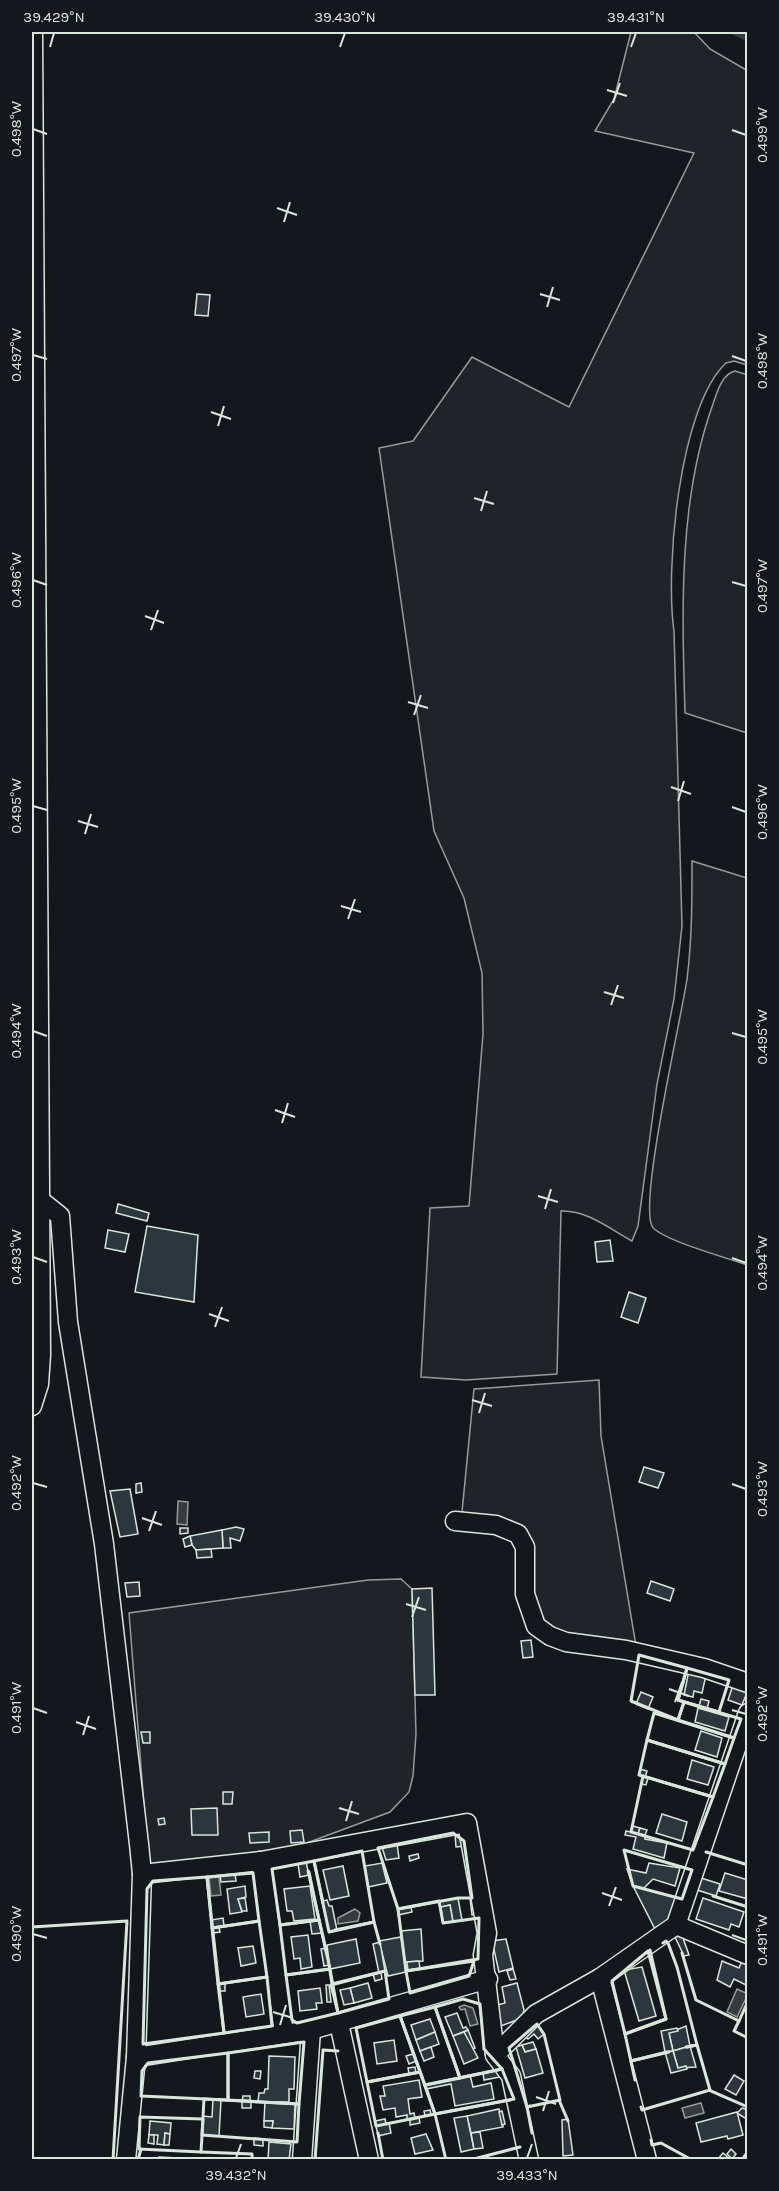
<svg xmlns="http://www.w3.org/2000/svg" width="779" height="2191" font-family="Karla,sans-serif">
<rect width="100%" height="100%" fill="#14181c"/>
<g fill="#202428" stroke="#939e99" stroke-width="1.5">
<path d="M631,32H694L710,49L748,71L747,365L734,361L726,363C679,407 665,569 674,631L682,926L674,999L657,1084L638,1226L632,1241C610,1229 587,1210 561,1211L557,1374L466,1380L421,1377L430,1208L469,1206L483,1034L482,973L464,898L434,831L379,448L413,441L472,357L569,407L694,153L595,131L614,99Z"/>
<path d="M735,371L748,375L747,733L685,713C682,611 678,501 713,404C717,392 722,374 735,371Z"/>
<path d="M692,861L747,878V1265C731,1259 658,1239 652,1226C639,1200 681,1020 687,979C692,940 692,901 692,861Z"/>
<polygon points="599,1380 601,1436 636,1646 577,1639 539,1621 531,1581 529,1546 491,1519 462,1512 474,1389"/>
<polygon points="401,1579 412,1589 416,1734 413,1776 409,1792 390,1812 296,1847 149,1869 129,1613 368,1580"/>
</g>
<g fill="#363b3e" stroke="#939e99" stroke-width="1.5">
<polygon points="178,1501 188,1502 187,1525 177,1524"/>
<polygon points="219,1877 221,1895 211,1896 209,1878"/>
<polygon points="355,1909 360,1913 358,1921 338,1924 338,1918"/>
<polygon points="737,1989 748,1994 737,2017 727,2012"/>
<polygon points="464,2005 473,2008 478,2024 470,2026 465,2009 461,2010 459,2007"/>
<polygon points="701,2103 704,2113 685,2118 682,2108"/>
</g>
<g fill="none" stroke-linecap="round" stroke-linejoin="round">
<polyline stroke="#363b3e" stroke-width="5" points="733,32 748,39"/>
</g>
<g fill="#2c363c" stroke="#d8e6dc" stroke-width="1.5">
<polygon points="197,294 210,295 208,316 195,315"/>
<polygon points="118,1204 149,1213 147,1221 116,1213"/>
<polygon points="147,1226 198,1235 194,1302 135,1292"/>
<polygon points="108,1230 129,1234 125,1252 105,1248"/>
<polygon points="610,1240 613,1261 597,1262 595,1242"/>
<polygon points="629,1292 646,1298 638,1323 621,1317"/>
<polygon points="644,1467 664,1473 658,1488 639,1482"/>
<polygon points="141,1483 142,1492 136,1493 136,1484"/>
<polygon points="130,1489 138,1534 120,1537 110,1491"/>
<polygon points="236,1527 244,1529 240,1541 230,1538 231,1548 223,1548 222,1530"/>
<polygon points="180,1528 188,1528 188,1533 180,1534"/>
<polygon points="222,1530 223,1548 196,1550 192,1545 190,1536"/>
<polygon points="190,1536 192,1545 185,1547 183,1539"/>
<polygon points="211,1549 212,1557 197,1558 196,1550"/>
<polygon points="651,1581 674,1589 670,1601 647,1593"/>
<polygon points="139,1582 140,1596 127,1597 125,1583"/>
<polygon points="432,1588 435,1695 415,1695 412,1589"/>
<polygon points="531,1640 533,1657 523,1658 521,1641"/>
<polygon points="689,1670 706,1675 702,1693 694,1691 693,1697 684,1695"/>
<polygon points="733,1685 748,1690 742,1705 728,1700"/>
<polygon points="641,1692 653,1697 648,1709 636,1704"/>
<polygon points="701,1699 709,1701 707,1709 699,1706"/>
<polygon points="698,1708 729,1717 725,1731 695,1722"/>
<polygon points="701,1731 722,1738 717,1757 695,1750"/>
<polygon points="141,1732 150,1732 150,1743 143,1743"/>
<polygon points="692,1760 714,1767 708,1785 687,1779"/>
<polygon points="640,1769 647,1771 645,1777 639,1775"/>
<polygon points="643,1776 648,1778 646,1785 641,1784"/>
<polygon points="223,1792 233,1792 232,1804 223,1804"/>
<polygon points="217,1808 218,1835 192,1835 191,1809"/>
<polygon points="662,1814 687,1822 682,1841 656,1833"/>
<polygon points="164,1818 165,1824 159,1825 158,1819"/>
<polygon points="633,1826 640,1828 638,1834 631,1832"/>
<polygon points="640,1828 647,1830 645,1835 638,1834"/>
<polygon points="302,1830 304,1842 291,1843 290,1831"/>
<polygon points="626,1831 645,1835 645,1839 667,1843 664,1858 633,1849 636,1837 625,1835"/>
<polygon points="269,1832 269,1842 250,1843 249,1833"/>
<polygon points="455,1834 464,1841 465,1846 456,1847"/>
<polygon points="397,1844 399,1858 386,1860 382,1847"/>
<polygon points="418,1854 419,1858 410,1861 409,1856"/>
<polygon points="306,1862 309,1875 300,1877 298,1864"/>
<polygon points="382,1863 387,1883 368,1887 365,1866"/>
<polygon points="649,1863 680,1868 675,1886 653,1879 644,1888 633,1886 627,1869 646,1873"/>
<polygon points="343,1866 349,1896 330,1900 323,1870"/>
<polygon points="725,1873 748,1880 748,1899 719,1891"/>
<polygon points="235,1874 236,1881 221,1882 220,1875"/>
<polygon points="701,1878 720,1884 716,1896 694,1889"/>
<polygon points="245,1886 246,1897 238,1899 242,1912 230,1914 227,1889"/>
<polygon points="310,1886 315,1919 294,1921 292,1911 287,1911 284,1889"/>
<polygon points="633,1886 682,1899 673,1924 657,1933"/>
<polygon points="245,1898 247,1911 242,1911 238,1899"/>
<polygon points="458,1898 462,1920 453,1922 450,1905 441,1907 442,1916 439,1901"/>
<polygon points="470,1898 472,1898 479,1914 472,1915"/>
<polygon points="703,1898 744,1912 739,1927 731,1924 729,1930 696,1919"/>
<polygon points="327,1900 329,1906 332,1906 337,1930 329,1932 322,1901"/>
<polygon points="450,1905 453,1922 443,1923 441,1907"/>
<polygon points="411,1907 412,1912 398,1915 398,1909"/>
<polygon points="223,1918 224,1926 212,1928 211,1920"/>
<polygon points="319,1920 322,1933 312,1934 310,1921"/>
<polygon points="219,1927 220,1932 213,1933 212,1928"/>
<polygon points="421,1929 423,1961 405,1962 401,1931"/>
<polygon points="308,1935 312,1967 301,1969 300,1958 294,1959 291,1937"/>
<polygon points="682,1935 689,1955 684,1956 675,1937"/>
<polygon points="401,1937 406,1972 388,1976 379,1941"/>
<polygon points="356,1939 360,1963 330,1969 327,1945"/>
<polygon points="506,1939 513,1968 499,1972 492,1941"/>
<polygon points="380,1942 385,1971 379,1973 373,1944"/>
<polygon points="253,1946 256,1963 241,1966 238,1948"/>
<polygon points="326,1948 329,1965 324,1966 321,1949"/>
<polygon points="419,1961 420,1969 408,1970 407,1962"/>
<polygon points="722,1961 739,1968 742,1961 748,1964 748,1986 734,1979 730,1987 717,1980"/>
<polygon points="642,1967 656,2016 639,2021 624,1970"/>
<polygon points="513,1969 516,1979 510,1980 507,1971"/>
<polygon points="381,1972 382,1979 375,1981 373,1974"/>
<polygon points="225,1983 225,1991 219,1991 218,1984"/>
<polygon points="368,1983 372,1998 354,2003 350,1988"/>
<polygon points="517,1983 524,2010 522,2018 501,2026 497,2005 505,2003 502,1987"/>
<polygon points="326,1985 329,1985 331,2002 327,2002"/>
<polygon points="320,1988 322,2003 316,2003 317,2009 300,2011 298,1991"/>
<polygon points="350,1988 354,2003 344,2005 340,1990"/>
<polygon points="261,1994 264,2014 246,2017 243,1997"/>
<polygon points="457,2013 463,2028 466,2027 468,2030 453,2036 445,2017"/>
<polygon points="430,2019 435,2032 416,2040 411,2025"/>
<polygon points="537,2024 544,2034 538,2039 534,2034 528,2039 524,2035"/>
<polygon points="686,2026 690,2046 673,2051 669,2033"/>
<polygon points="677,2028 678,2031 669,2033 673,2051 665,2052 661,2031"/>
<polygon points="468,2030 475,2048 471,2049 464,2032"/>
<polygon points="435,2032 439,2044 420,2051 416,2040"/>
<polygon points="464,2032 478,2058 464,2064 453,2036"/>
<polygon points="394,2040 397,2061 377,2064 374,2043"/>
<polygon points="533,2042 536,2049 525,2052 522,2045"/>
<polygon points="522,2045 525,2052 536,2049 543,2073 525,2078 516,2047"/>
<polygon points="690,2046 696,2067 678,2068 673,2051"/>
<polygon points="431,2047 434,2057 424,2061 420,2051"/>
<polygon points="673,2051 678,2068 686,2066 687,2069 671,2073 665,2052"/>
<polygon points="413,2054 416,2061 409,2064 406,2056"/>
<polygon points="269,2056 295,2057 294,2089 289,2089 289,2102 258,2102 259,2093 264,2093 265,2089 268,2089"/>
<polygon points="415,2067 416,2073 409,2074 408,2068"/>
<polygon points="502,2069 505,2076 484,2080 483,2073"/>
<polygon points="255,2071 261,2071 260,2079 254,2078"/>
<polygon points="470,2075 473,2087 491,2083 494,2099 455,2106 451,2084 426,2089 425,2085"/>
<polygon points="734,2075 744,2081 736,2095 725,2089"/>
<polygon points="419,2080 422,2097 408,2099 410,2114 414,2113 415,2118 407,2120 407,2115 396,2117 395,2108 383,2110 380,2096 385,2096 383,2086"/>
<polygon points="243,2096 250,2096 250,2102 242,2101"/>
<polygon points="213,2100 221,2100 219,2136 202,2135 203,2116 212,2117"/>
<polygon points="242,2101 251,2102 251,2108 242,2108"/>
<polygon points="265,2102 295,2104 294,2129 272,2128 273,2121 264,2121"/>
<polygon points="742,2108 748,2110 748,2120 737,2113"/>
<polygon points="499,2109 503,2127 471,2133 467,2116"/>
<polygon points="430,2110 431,2115 425,2116 424,2111"/>
<polygon points="502,2111 505,2124 502,2125 499,2112"/>
<polygon points="737,2112 743,2135 728,2139 727,2136 701,2142 696,2123"/>
<polygon points="467,2116 474,2149 461,2152 454,2118"/>
<polygon points="419,2118 420,2123 410,2125 410,2120"/>
<polygon points="385,2119 386,2124 376,2126 375,2121"/>
<polygon points="568,2119 573,2155 563,2156 562,2120"/>
<polygon points="150,2121 171,2123 170,2134 165,2133 164,2145 157,2144 158,2135 149,2135"/>
<polygon points="264,2121 273,2121 272,2128 264,2127"/>
<polygon points="389,2123 391,2133 378,2136 376,2126"/>
<polygon points="480,2132 483,2148 474,2149 471,2133"/>
<polygon points="165,2133 170,2134 169,2145 164,2145"/>
<polygon points="426,2134 433,2150 415,2154 411,2138"/>
<polygon points="149,2135 154,2135 154,2144 148,2143"/>
<polygon points="254,2138 263,2139 263,2146 254,2145"/>
<polygon points="269,2142 291,2144 289,2160 268,2160"/>
<polygon points="731,2149 736,2154 732,2159 727,2154"/>
<polygon points="723,2153 730,2159 730,2160 717,2160"/>
<polygon points="159,2157 178,2158 178,2160 159,2160"/>
</g>
<g fill="none" stroke-linecap="round" stroke-linejoin="round">
<defs>
<g id="minor">
<polyline points="40,1200 60,1216 68,1322 104,1544 139,1844 142,1874 136,2057 126,2160"/>
<polyline points="32,1406 39,1384 41,1355 33,32"/>
<polyline points="455,1521 496,1525 518,1534 525,1547 525,1594 536,1626 550,1636 566,1642 626,1650 704,1668 748,1683"/>
<polyline points="261,1861 284,2034"/>
<polyline points="142,1874 261,1861 467,1823 487,1933 483,1955 495,2055 511,2076 529,2160"/>
<polyline points="676,1925 748,1955"/>
<polyline points="600,1978 647,2160"/>
<polyline points="339,2023 369,2160"/>
<polyline points="495,2055 536,2014 600,1978 676,1925 748,1713"/>
<polyline points="136,2057 311,2030 488,1979"/>
<polyline points="302,2160 311,2030"/>
</g>
</defs>
<use href="#minor" stroke="#d8e6dc" stroke-width="21"/>
<use href="#minor" stroke="#14181c" stroke-width="18"/>
<g stroke="#d8e6dc" stroke-width="3">
<polygon points="639,1655 687,1668 678,1700 684,1702 678,1720 631,1701"/>
<polygon points="687,1668 729,1680 719,1712 678,1700"/>
<polygon points="684,1702 741,1719 734,1738 678,1720"/>
<polygon points="654,1713 734,1738 725,1764 647,1740"/>
<polygon points="647,1740 725,1764 713,1797 639,1775"/>
<polygon points="643,1776 713,1797 693,1850 631,1832"/>
<polygon points="453,1833 464,1841 472,1898 458,1898 398,1909 378,1848"/>
<polygon points="624,1850 692,1870 682,1899 633,1886"/>
<polygon points="362,1851 374,1922 329,1932 314,1861"/>
<polyline points="706,1852 748,1865"/>
<polyline points="308,1871 326,1950"/>
<polyline points="309,1872 319,1920 280,1925 272,1869 314,1861 323,1903"/>
<polygon points="253,1873 259,1921 212,1928 207,1877"/>
<polygon points="207,1877 224,2033 143,2044 147,1889 153,1881"/>
<polyline points="713,1896 748,1907"/>
<polygon points="439,1901 443,1923 479,1918 478,1959 406,1971 398,1909"/>
<polygon points="319,1920 330,1969 286,1975 280,1925"/>
<polygon points="259,1921 267,1977 218,1984 212,1928"/>
<polyline points="32,1927 127,1921 113,2160"/>
<polyline points="335,1930 374,1922 380,1944"/>
<polyline points="663,1943 666,1941 668,1943 677,1967 697,2045 687,2047"/>
<polygon points="648,1951 666,2019 625,2034 612,1981"/>
<polyline points="682,1953 696,2000 739,2021 734,2031 748,2038"/>
<polygon points="474,1961 469,1976 410,1993 406,1971"/>
<polyline points="329,1965 332,1984 377,1973"/>
<polygon points="330,1969 338,2013 297,2023 292,2020 286,1975"/>
<polygon points="385,1971 389,1999 338,2013 331,1985"/>
<polygon points="267,1977 272,2026 224,2033 218,1984"/>
<polygon points="463,1999 480,2004 484,2049 502,2069 460,2078 435,2007"/>
<polygon points="435,2007 460,2078 425,2085 400,2016"/>
<polygon points="400,2016 420,2072 367,2082 356,2028"/>
<polyline points="737,2020 739,2021 748,2001"/>
<polygon points="537,2024 544,2034 560,2100 527,2107 509,2048"/>
<polygon points="304,2042 299,2104 228,2100 228,2053"/>
<polygon points="228,2053 228,2100 141,2096 142,2071 148,2063"/>
<polyline points="631,2061 669,2052"/>
<polyline points="631,2061 667,2052"/>
<polygon points="502,2069 514,2099 435,2114 425,2085"/>
<polygon points="420,2072 435,2114 376,2126 367,2082"/>
<polyline points="635,2080 625,2034 666,2019 650,1950"/>
<polyline points="709,2090 748,2107"/>
<polygon points="204,2099 299,2104 297,2142 202,2135"/>
<polyline points="559,2100 568,2121"/>
<polyline points="530,2106 527,2107 532,2133"/>
<polyline points="641,2107 642,2110 710,2090 697,2045 686,2047"/>
<polygon points="140,2117 203,2119 201,2152 139,2149"/>
<polyline points="378,2133 383,2160"/>
<polyline points="651,2140 652,2145 661,2143 692,2160"/>
<polyline points="201,2152 252,2154 252,2160"/>
<polyline points="138,2160 141,2149"/>
<polyline points="315,2160 323,2050 338,2051"/>
<polyline points="446,2160 435,2114 510,2100"/>
<polyline points="470,2160 520,2147"/>
<polyline points="742,2160 748,2151"/>
</g>
</g>
<path fill="none" stroke="#d8e6dc" stroke-width="2" d="M50,47L54,33M340,47L345,33M631,47L636,33M607,90L627,96M613,103L620,83M33,129L47,134M732,130L746,135M277,208L297,215M284,222L290,202M540,294L560,300M547,307L553,287M33,355L47,359M732,356L746,361M211,412L231,419M218,426L224,406M474,498L494,504M481,511L487,491M33,580L47,585M732,582L746,586M145,616L164,623M151,630L158,610M408,702L428,708M414,715L421,695M671,787L691,794M678,801L684,781M33,806L47,810M732,807L746,812M78,821L98,827M85,834L91,814M341,906L361,912M348,919L355,899M604,992L624,998M611,1005L618,985M33,1031L47,1036M732,1033L746,1037M275,1110L295,1117M282,1123L288,1103M538,1196L558,1202M545,1209L551,1189M33,1257L47,1262M732,1258L746,1263M209,1314L229,1321M215,1327L222,1307M472,1400L492,1406M479,1413L485,1393M33,1483L47,1487M732,1484L746,1489M142,1518L162,1525M149,1531L156,1511M406,1604L426,1610M412,1617L419,1597M669,1689L689,1696M675,1702L682,1682M33,1708L47,1713M732,1710L746,1714M76,1722L96,1729M83,1735L89,1716M339,1808L359,1814M346,1821L352,1801M602,1893L622,1900M609,1906L616,1887M33,1934L47,1938M732,1935L746,1940M273,2012L293,2018M280,2025L286,2005M536,2097L556,2104M543,2111L549,2091M236,2158L241,2144M527,2158L532,2144"/>
<rect width="779" height="2191" fill="none" stroke="#14181c" stroke-width="66"/>
<rect x="33" y="33" width="713" height="2125" fill="none" stroke="#d8e6dc" stroke-width="2"/>
<g font-size="15" text-anchor="middle" fill="#d8e6dc">
<text x="54" y="22">39.429°N</text>
<text x="345" y="22">39.430°N</text>
<text x="636" y="22">39.431°N</text>
<text transform="translate(16 129) rotate(-90)" y="5">0.498°W</text>
<text transform="translate(762 135) rotate(-90)" y="5">0.499°W</text>
<text transform="translate(16 355) rotate(-90)" y="5">0.497°W</text>
<text transform="translate(762 361) rotate(-90)" y="5">0.498°W</text>
<text transform="translate(16 580) rotate(-90)" y="5">0.496°W</text>
<text transform="translate(762 586) rotate(-90)" y="5">0.497°W</text>
<text transform="translate(16 806) rotate(-90)" y="5">0.495°W</text>
<text transform="translate(762 812) rotate(-90)" y="5">0.496°W</text>
<text transform="translate(16 1031) rotate(-90)" y="5">0.494°W</text>
<text transform="translate(762 1037) rotate(-90)" y="5">0.495°W</text>
<text transform="translate(16 1257) rotate(-90)" y="5">0.493°W</text>
<text transform="translate(762 1263) rotate(-90)" y="5">0.494°W</text>
<text transform="translate(16 1483) rotate(-90)" y="5">0.492°W</text>
<text transform="translate(762 1489) rotate(-90)" y="5">0.493°W</text>
<text transform="translate(16 1708) rotate(-90)" y="5">0.491°W</text>
<text transform="translate(762 1714) rotate(-90)" y="5">0.492°W</text>
<text transform="translate(16 1934) rotate(-90)" y="5">0.490°W</text>
<text transform="translate(762 1940) rotate(-90)" y="5">0.491°W</text>
<text x="236" y="2180">39.432°N</text>
<text x="527" y="2180">39.433°N</text>
</g>
</svg>
